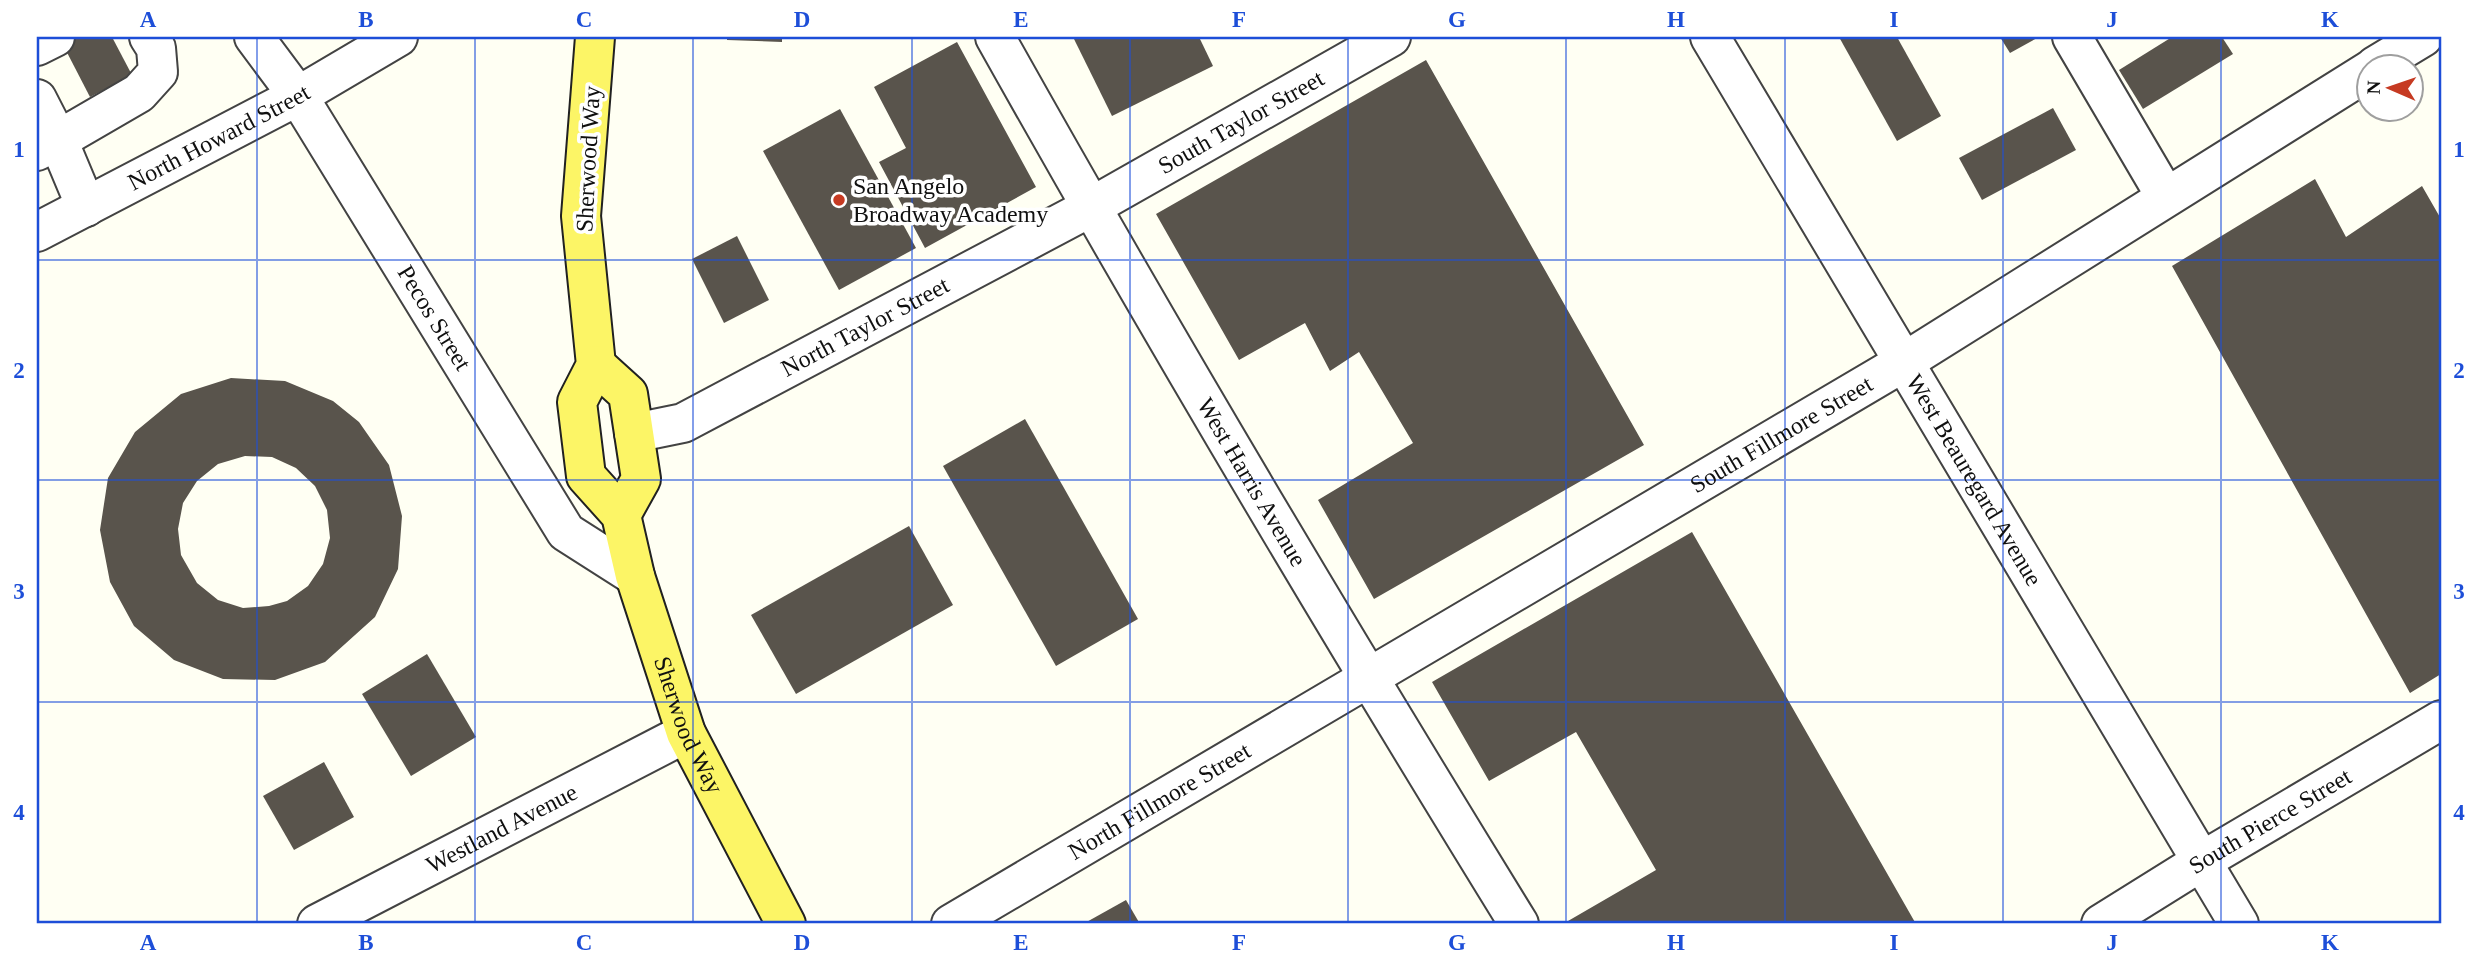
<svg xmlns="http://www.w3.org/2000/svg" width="2478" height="961" font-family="Georgia,serif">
<rect width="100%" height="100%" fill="#fffff3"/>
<g fill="#59544c" fill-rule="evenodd">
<polygon points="59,37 112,37 132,75 90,97"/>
<polygon points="727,37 782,37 782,42 727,40"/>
<polygon points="1073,37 1199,37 1213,66 1112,116"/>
<polygon points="1839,37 1897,37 1941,116 1897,141"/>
<polygon points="2000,37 2039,37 2010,53"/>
<polygon points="2172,37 2222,37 2233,54 2143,109 2119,70"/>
<polygon points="957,42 1036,187 925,248 879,162 906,148 874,87"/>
<polygon points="1426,60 1644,445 1374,599 1318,500 1413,443 1359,352 1330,371 1305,323 1239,360 1156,214"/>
<polygon points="2053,108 2076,150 1982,200 1959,158"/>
<polygon points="840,109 916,248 839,290 763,151"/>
<polygon points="2315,179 2346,237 2422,186 2441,219 2441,674 2410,693 2172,266"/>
<polygon points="737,236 769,300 724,323 692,259"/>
<path d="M231,378L285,381L333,401L359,422L389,465L402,516L398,569L375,617L325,662L275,680L223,679L174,660L134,626L110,582L100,530L108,478L135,432L181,394ZM245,456L272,457L296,468L315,486L327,510L330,538L323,564L308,586L287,601L269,606L243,608L218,600L197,583L181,555L178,529L183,503L197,481L218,464Z"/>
<polygon points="1025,419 1138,619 1056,666 943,466"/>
<polygon points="909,526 953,605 796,694 751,615"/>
<polygon points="1692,532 1916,924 1570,924 1568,921 1656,870 1576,732 1489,781 1432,682"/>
<polygon points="427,654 476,737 411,776 362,694"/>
<polygon points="324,762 354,817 294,850 263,796"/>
<polygon points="1126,900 1140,924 1083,924"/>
</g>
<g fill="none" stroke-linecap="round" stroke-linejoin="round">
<defs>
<g id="minor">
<path id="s1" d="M254,37L298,96L566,532L635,576"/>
<path id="s2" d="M995,37C1163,337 1339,632 1519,924"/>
<path id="s3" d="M1710,37L2239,924"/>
<polyline points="2072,37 2166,197"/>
<polyline points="37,46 55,37"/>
<polyline points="2375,66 2423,37"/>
<polyline points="37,99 58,140 139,93 158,72 156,48 149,37"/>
<polyline points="37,151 58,140 86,207"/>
<path id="s4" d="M37,232L298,96L398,37"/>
<path id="s5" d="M634,433L683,423L1091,207L1391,37"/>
<path id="s6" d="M317,924L686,733"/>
<path id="s7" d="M951,924L1904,362L2370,70"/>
<path id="s8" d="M2101,924L2202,861L2441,720"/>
</g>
<g id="major">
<path id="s9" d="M595,37L581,216L596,365L577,402L586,476L621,515L635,576L686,733L786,924"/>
<polyline points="596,365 628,394 641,479 621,515"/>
</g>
</defs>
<use href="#minor" stroke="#434343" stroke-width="42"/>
<use href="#major" stroke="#212121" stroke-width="42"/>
<use href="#minor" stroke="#fff" stroke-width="38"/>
<use href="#major" stroke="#fcf566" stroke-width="38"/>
</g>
<path fill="none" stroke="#1d4ed8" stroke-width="2" stroke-opacity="0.55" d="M257,37V924M475,37V924M693,37V924M912,37V924M1130,37V924M1348,37V924M1566,37V924M1785,37V924M2003,37V924M2221,37V924M37,260H2441M37,480H2441M37,702H2441"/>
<circle fill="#c63a22" stroke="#fff" stroke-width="2.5" cx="839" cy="200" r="7"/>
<g text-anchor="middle" stroke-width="7" stroke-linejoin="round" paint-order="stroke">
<g font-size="24" fill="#101010" stroke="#fff">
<text dy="8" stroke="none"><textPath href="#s5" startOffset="684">South Taylor Street</textPath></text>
<text dy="8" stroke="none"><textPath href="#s4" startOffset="205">North Howard Street</textPath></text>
<text transform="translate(588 159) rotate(-87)" y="8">Sherwood Way</text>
<text dy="8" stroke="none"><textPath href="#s1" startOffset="334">Pecos Street</textPath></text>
<text dy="8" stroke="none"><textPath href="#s5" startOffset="256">North Taylor Street</textPath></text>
<text dy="8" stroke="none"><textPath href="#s7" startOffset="964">South Fillmore Street</textPath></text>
<text dy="8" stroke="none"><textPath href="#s3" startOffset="516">West Beauregard Avenue</textPath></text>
<text dy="8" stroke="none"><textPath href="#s2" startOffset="514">West Harris Avenue</textPath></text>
<text dy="8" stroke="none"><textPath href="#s9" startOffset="719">Sherwood Way</textPath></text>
<text dy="8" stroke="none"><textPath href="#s7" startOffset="242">North Fillmore Street</textPath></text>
<text dy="8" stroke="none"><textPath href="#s8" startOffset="198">South Pierce Street</textPath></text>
<text dy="8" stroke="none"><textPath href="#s6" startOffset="208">Westland Avenue</textPath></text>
</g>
<g font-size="24" fill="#101010" stroke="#fff" text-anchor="start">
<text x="853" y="194">San Angelo<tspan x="853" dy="28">Broadway Academy</tspan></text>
</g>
</g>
<rect width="2478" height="961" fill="none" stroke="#ffffff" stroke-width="77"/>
<g transform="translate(2390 88) rotate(272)"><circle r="33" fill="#ffffff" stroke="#9f9f9f" stroke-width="2"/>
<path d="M0-5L12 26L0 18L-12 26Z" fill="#c63a22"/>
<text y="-10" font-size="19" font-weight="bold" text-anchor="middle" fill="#101010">N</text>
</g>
<rect x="38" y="38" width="2402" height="884" fill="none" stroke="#1d4ed8" stroke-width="2.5"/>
<g font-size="23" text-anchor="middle" font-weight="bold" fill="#1d4ed8">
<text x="148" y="27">A</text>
<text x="366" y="27">B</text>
<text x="584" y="27">C</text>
<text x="802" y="27">D</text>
<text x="1021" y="27">E</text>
<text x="1239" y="27">F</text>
<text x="1457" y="27">G</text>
<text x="1676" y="27">H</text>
<text x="1894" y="27">I</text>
<text x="2112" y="27">J</text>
<text x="2330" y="27">K</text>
<text x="19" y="157">1</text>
<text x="2459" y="157">1</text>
<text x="19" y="378">2</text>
<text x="2459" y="378">2</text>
<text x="19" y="599">3</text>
<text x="2459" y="599">3</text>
<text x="19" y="820">4</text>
<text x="2459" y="820">4</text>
<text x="148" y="950">A</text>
<text x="366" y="950">B</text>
<text x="584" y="950">C</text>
<text x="802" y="950">D</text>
<text x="1021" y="950">E</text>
<text x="1239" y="950">F</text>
<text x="1457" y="950">G</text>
<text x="1676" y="950">H</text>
<text x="1894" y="950">I</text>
<text x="2112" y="950">J</text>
<text x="2330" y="950">K</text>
</g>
</svg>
